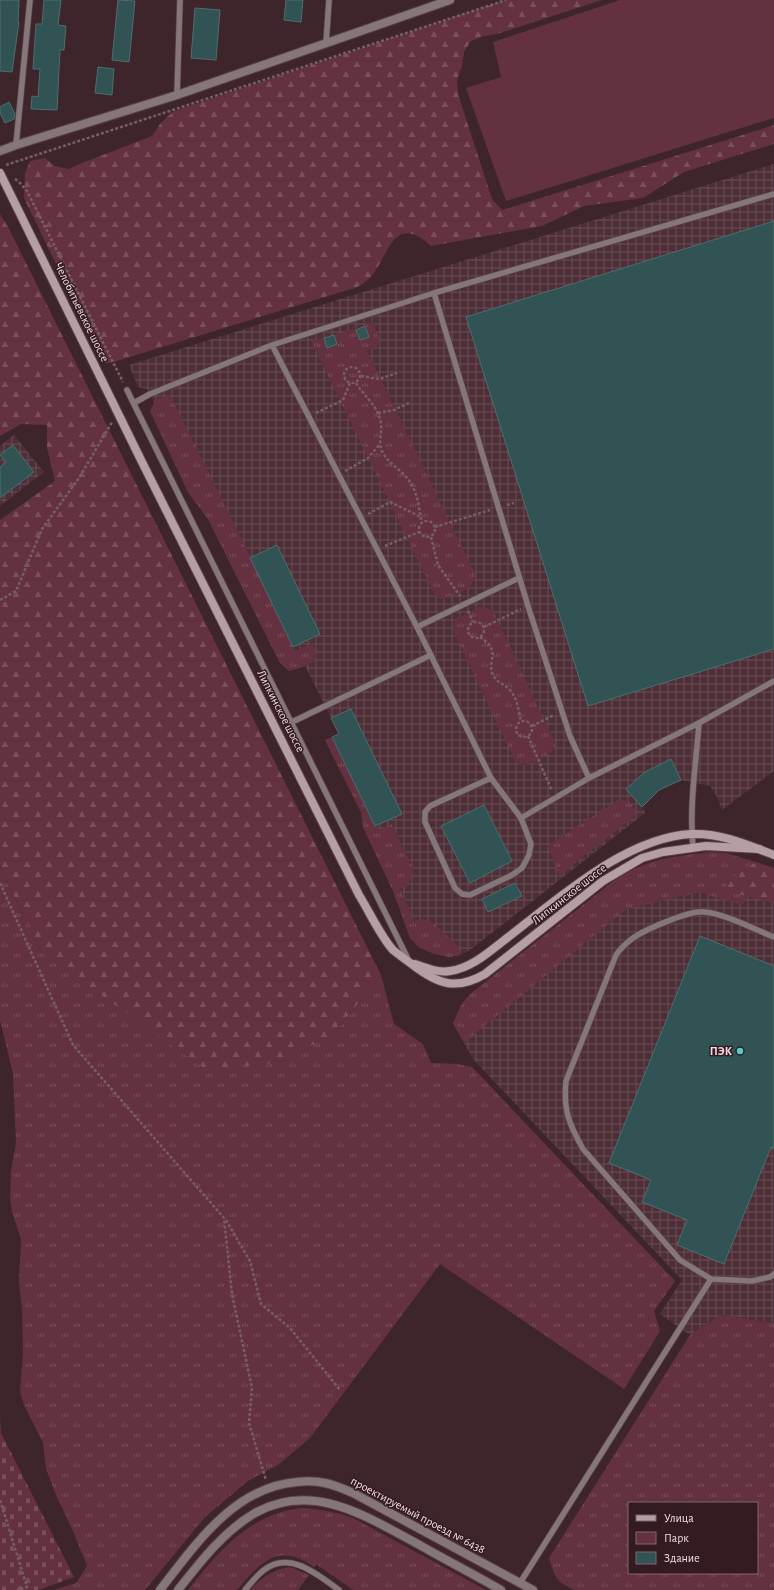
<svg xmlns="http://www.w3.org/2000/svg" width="774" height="1590" font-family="'Alegreya Sans',sans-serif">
<defs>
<pattern id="industrial-grid" width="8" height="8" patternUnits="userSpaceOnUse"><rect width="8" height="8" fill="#4f2f37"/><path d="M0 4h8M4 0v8" fill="none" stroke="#694d54"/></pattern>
<pattern id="grass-tufts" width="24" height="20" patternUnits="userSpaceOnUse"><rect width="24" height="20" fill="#63313f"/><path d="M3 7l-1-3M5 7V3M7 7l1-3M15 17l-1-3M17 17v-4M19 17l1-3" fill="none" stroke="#7a4e5a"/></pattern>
<pattern id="forest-firs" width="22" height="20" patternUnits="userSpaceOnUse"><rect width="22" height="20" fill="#63313f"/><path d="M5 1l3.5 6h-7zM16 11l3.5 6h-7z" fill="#7a4e5a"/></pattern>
<pattern id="cemetery-stones" width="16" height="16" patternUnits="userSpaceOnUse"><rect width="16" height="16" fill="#63313f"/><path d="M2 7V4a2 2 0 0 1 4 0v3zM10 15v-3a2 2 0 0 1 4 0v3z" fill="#7a4e5a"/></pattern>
</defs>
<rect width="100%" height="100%" fill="#3e252b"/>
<g fill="url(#industrial-grid)">
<polygon points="774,164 774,771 722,810 717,797 710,786 681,780 659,790 642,806 645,813 470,950 460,955 449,957 427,951 419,947 410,938 394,893 363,827 361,812 325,740 339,734 305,666 289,671 280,663 208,519 188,492 150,411 154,403 153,400 147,389 138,387 129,365"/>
<polygon points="14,435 44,472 0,506 0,446"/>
<polygon points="686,861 774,879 774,1323 721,1315 690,1335 660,1314 682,1280 473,1059 453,1023"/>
</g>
<g fill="url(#grass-tufts)" fill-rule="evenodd">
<polygon points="373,322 381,344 367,351 475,574 475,580 469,588 444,599 439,598 435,595 311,341 324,338 328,348 337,344 334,335 354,329 360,340 369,337 365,324"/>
<polygon points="170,395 247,550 295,651 313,643 317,655 316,660 305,666 289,671 280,663 208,519 188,492 150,411 154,403 153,400"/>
<path d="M481,607L489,609L494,613L554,740C554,741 555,745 555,746C553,754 529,767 522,765C518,765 516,762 514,759L453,630L454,622L457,618Z"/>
<polygon points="332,737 378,830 392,824 414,871 408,884 400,889 414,921 423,919 432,922 458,946 460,955 449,957 434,954 419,947 410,938 394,893 363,827 361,812 325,740"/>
<polygon points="620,799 632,803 636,815 559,876 548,845"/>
<path d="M710,852L726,853L756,862L737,873L723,890L747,896L743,905L698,892L625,910L464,1043L453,1023L461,1005L470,994L616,879C649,858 672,857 710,852Z"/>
<polygon points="0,866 42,953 331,1037 381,975 394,1024 423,1044 431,1063 458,1064 472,1067 675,1281 654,1311 660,1331 624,1389 440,1264 310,1438 278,1465 248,1481 205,1517 145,1590 54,1590 76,1583 87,1566 73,1531 56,1495 46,1469 43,1443 24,1405 20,1391 23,1353 22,1309 19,1282 21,1239 12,1212 10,1198 11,1171 16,1144 13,1074 0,1020"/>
<path d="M721,1315L774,1323V1590H575C555,1581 556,1579 549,1558L690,1335ZM629,1503H757V1573H629Z"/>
<path d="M302,1508C320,1509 336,1512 353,1518L486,1590H353L316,1564L314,1567C278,1542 261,1562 237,1590H188C219,1551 249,1514 302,1508Z"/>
<path d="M290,1567L309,1575L298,1590H250C262,1577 272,1570 290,1567Z"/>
</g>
<g fill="url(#forest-firs)">
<path d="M506,0H602L497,34L484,36L471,41L464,52L462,66L457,80L458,94L492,199L502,210L774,125V144L684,172L643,198L584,206L542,226L431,246C389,208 389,266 364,283C358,288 348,290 341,292L110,363H104L24,198L25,173L30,161L45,158L55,166L68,169L82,163L152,136L160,124L172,112Z"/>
<polygon points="0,214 8,227 381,975 331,1037 265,1065 205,1069 42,953 0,866 0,520 55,481 47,448 47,425 21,424 0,436"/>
<polygon points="756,862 774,868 774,903 723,890 737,873"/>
</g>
<polygon fill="url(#cemetery-stones)" points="0,1416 1,1433 74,1577 38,1590 0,1590"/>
<polygon fill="#63313f" points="620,0 774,0 774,118 506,201 466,88 501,77 493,42"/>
<g fill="#315353" stroke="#4c6f6e">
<polygon points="0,0 19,0 18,22 19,22 12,72 0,71"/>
<polygon points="44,0 61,0 58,25 66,26 64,50 60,50 57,110 31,109 32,96 38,97 40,69 33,69 36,24 42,24"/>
<polygon points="118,0 135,1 129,62 112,60"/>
<polygon points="286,0 303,0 301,22 284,20"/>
<polygon points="195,8 220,10 216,60 191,58"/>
<polygon points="98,67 114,69 112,95 95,93"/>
<polygon points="9,102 15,114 14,119 5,123 0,113 0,107"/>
<polygon points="774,221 774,649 588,706 466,317"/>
<polygon points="365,326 369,337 360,340 356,330"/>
<polygon points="334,335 337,344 327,348 324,338"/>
<polygon points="13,445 34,472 0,498 0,467 6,462 0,455"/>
<polygon points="277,545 320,634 293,647 250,558"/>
<polygon points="351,709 402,814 375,826 332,737 339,734 331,718"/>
<polygon points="671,759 681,780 659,790 642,807 626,789 645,772"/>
<polygon points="484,805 512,861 470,883 441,826"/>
<polygon points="515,883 522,896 488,912 482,899"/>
<polygon points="700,936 774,966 774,1148 771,1147 724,1264 677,1245 687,1220 642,1202 651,1180 609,1163"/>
</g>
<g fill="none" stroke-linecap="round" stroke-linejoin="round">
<defs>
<g id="lane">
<polyline points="326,44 329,0"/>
<polyline points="177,95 180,0"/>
<polyline points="16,145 30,0"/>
<polyline points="774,194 434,293 528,606 570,736 589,778 699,723 774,681"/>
<polyline points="434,293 272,345 417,627 491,778 521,818 589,778"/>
<polyline points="127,390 409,961"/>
<polyline points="134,403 150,394 272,345"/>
<polyline points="417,627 519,578"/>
<polyline points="292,722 431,655"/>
<polyline points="491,778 430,806 425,812 425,822 455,888 462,894 470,895 512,875 522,868 529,855 531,844 521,818"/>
<path d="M693,847C689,806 696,764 699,723"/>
<path d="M774,937C754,929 725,914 705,912C690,910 646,929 633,938C626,943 621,948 616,955L566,1081C563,1110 569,1124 583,1149L680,1260L711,1279L752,1281L770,1277L774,1274"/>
<polyline points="520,1583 711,1279"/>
<path d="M245,1590C251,1583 257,1575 264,1570C290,1550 318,1575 339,1590"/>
</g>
<g id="street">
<polyline points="0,151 16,145 177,95 450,0"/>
<path d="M160,1590C196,1544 234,1487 297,1482C306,1481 316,1481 325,1483C334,1485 344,1489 353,1493L533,1590"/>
<path d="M178,1590C200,1562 224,1531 255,1513C313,1481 365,1516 416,1543C444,1559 473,1574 501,1590"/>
</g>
<g id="secondary">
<path d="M0,173L142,462L359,895C369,911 381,937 393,950C399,955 406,960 413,965C438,984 456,991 485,974L603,881L642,858L663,852L706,846L759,849"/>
<path d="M415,964C426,968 438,973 450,971C472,968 490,951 507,938C558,899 626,837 692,834C721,833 748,845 774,855"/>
</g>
</defs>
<use href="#lane" stroke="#5a4248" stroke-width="7"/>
<use href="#street" stroke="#5a4248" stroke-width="10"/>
<use href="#secondary" stroke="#5a4248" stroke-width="10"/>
<g stroke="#765f64" stroke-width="2.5" stroke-dasharray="3 2" stroke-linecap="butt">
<polyline points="6,165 506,0"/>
<polyline points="15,179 19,182 27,191 123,382"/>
<circle cx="352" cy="375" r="8"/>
<polyline points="361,376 379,379 397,373"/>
<path d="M356,383C365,397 379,407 381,424C382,433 379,441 381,449C386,462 400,469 408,479C419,494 418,506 422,523"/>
<polyline points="316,413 343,400 350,383"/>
<polyline points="378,413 394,410 409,403"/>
<polyline points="345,471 368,458 380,444"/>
<polyline points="507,505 514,503"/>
<polyline points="368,514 390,502 421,517"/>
<circle cx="427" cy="529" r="8"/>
<polyline points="435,527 490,510"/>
<polyline points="431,537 438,565 460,596"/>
<polyline points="385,546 419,532"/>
<polyline points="0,600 16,591 42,529 79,478 112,422"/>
<polyline points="468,611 473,622"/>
<circle cx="476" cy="630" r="8"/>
<polyline points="484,627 521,609"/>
<path d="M480,637C503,653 486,658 493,675C496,682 504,684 509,689C518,698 518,710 521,721"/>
<circle cx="524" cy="729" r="8"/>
<polyline points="532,726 554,715"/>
<polyline points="528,736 552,791"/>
<polyline points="0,883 73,1045 224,1218 232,1294 252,1388 249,1423 266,1480"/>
<polyline points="226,1220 250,1261 261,1304 290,1328 340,1390"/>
<polyline points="0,1500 27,1587 17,1590"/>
</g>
<use href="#lane" stroke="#847679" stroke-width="5.5"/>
<use href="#street" stroke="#847679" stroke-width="8"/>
<use href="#secondary" stroke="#b69fa4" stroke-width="8"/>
</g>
<circle fill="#52cdcd" stroke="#331b21" stroke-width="1.5" cx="740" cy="1051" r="4"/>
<g text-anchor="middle" stroke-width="3" stroke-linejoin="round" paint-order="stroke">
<g font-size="12" fill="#eedde0" stroke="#331b21">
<text transform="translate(82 312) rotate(64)" y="4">Челобитьевское шоссе</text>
<text transform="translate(281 711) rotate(63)" y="4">Липкинское шоссе</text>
<text transform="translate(569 894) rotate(-38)" y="4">Липкинское шоссе</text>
<text transform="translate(418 1515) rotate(28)" y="4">проектируемый проезд № 6438</text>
</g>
<g font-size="12" font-weight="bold" fill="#eedde0" stroke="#331b21" text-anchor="end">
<text x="732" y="1055">ПЭК</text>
</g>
</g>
<rect x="628" y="1502" width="130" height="72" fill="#331b21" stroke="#7e696d"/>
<rect x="636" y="1515" width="20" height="6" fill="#b69fa4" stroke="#7e696d"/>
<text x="664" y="1522" font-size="12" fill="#eedde0">Улица</text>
<rect x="636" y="1532" width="20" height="12" fill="#63313f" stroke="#7e696d"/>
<text x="664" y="1542" font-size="12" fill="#eedde0">Парк</text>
<rect x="636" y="1552" width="20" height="12" fill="#315353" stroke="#7e696d"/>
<text x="664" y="1562" font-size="12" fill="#eedde0">Здание</text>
</svg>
